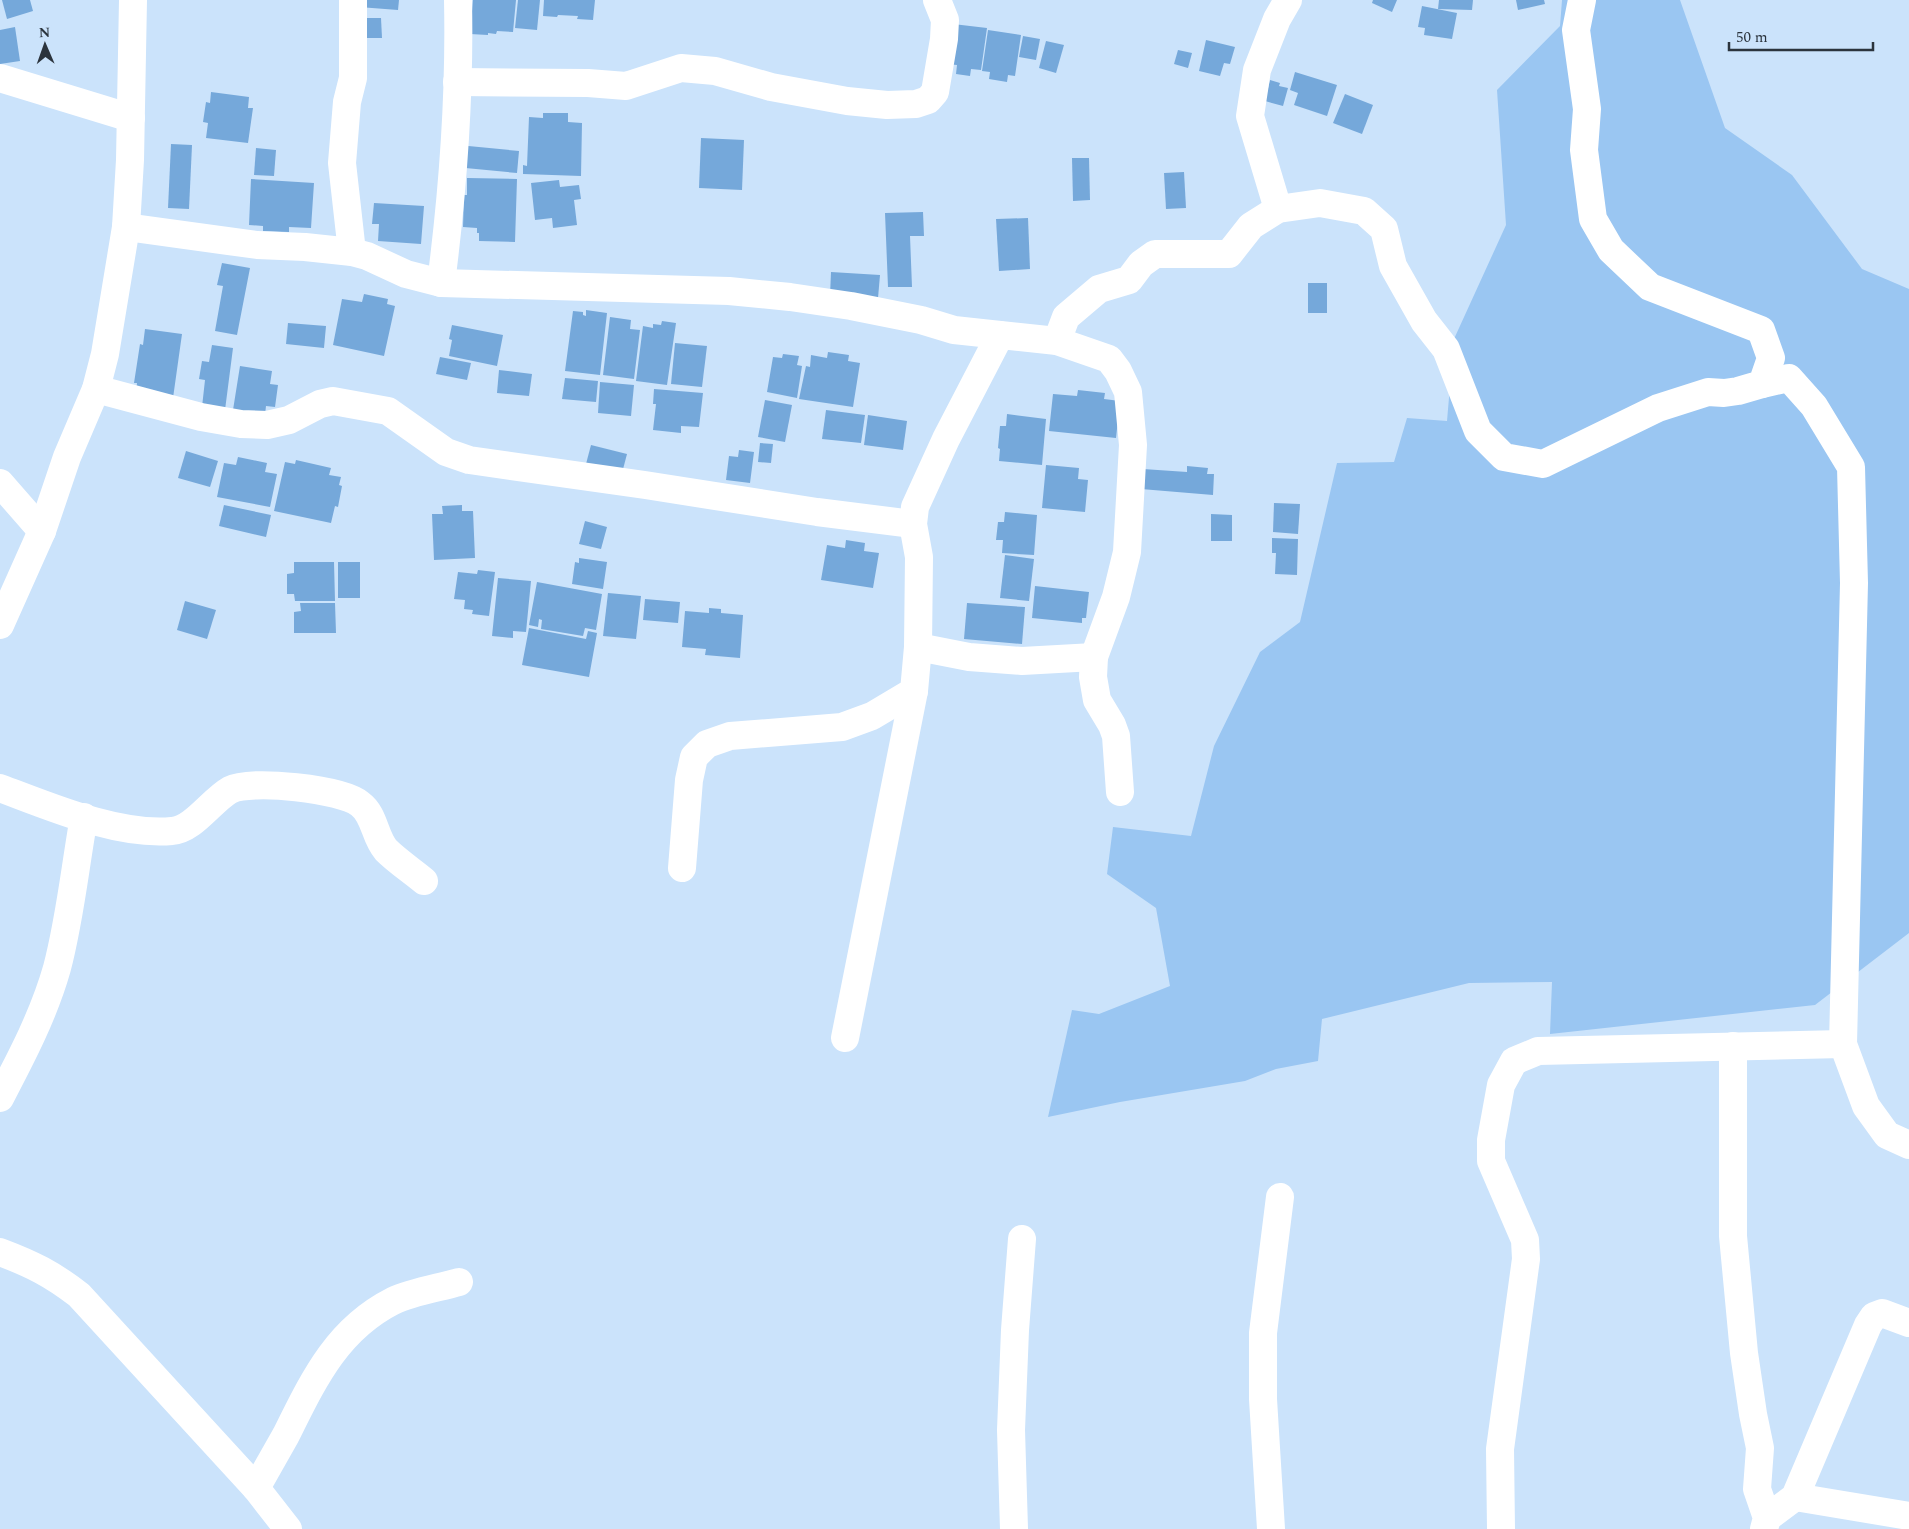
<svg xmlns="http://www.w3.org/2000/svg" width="1909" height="1529" font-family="Spectral,serif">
<rect width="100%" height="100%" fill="#cbe3fb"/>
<polygon fill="#9ac6f2" points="1562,0 1680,0 1725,128 1792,175 1862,269 1909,289 1909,933 1815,1005 1550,1034 1552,982 1469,983 1322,1019 1318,1061 1276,1069 1245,1081 1120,1102 1048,1117 1072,1010 1099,1014 1170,986 1156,908 1107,874 1113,827 1191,836 1214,746 1260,652 1300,622 1337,463 1394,462 1407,418 1447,421 1454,339 1506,225 1497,90 1560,26"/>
<g fill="#75a8da">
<polygon points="2,0 30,0 33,11 7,19"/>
<polygon points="360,0 399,0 398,10 359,7"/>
<polygon points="473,0 516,0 513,32 497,31 496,34 488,33 488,35 470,34"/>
<polygon points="518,0 540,0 537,30 515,28"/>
<polygon points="544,0 595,0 593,20 577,19 578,16 558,15 557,17 543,16"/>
<polygon points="1373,0 1397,0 1392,12 1372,3"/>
<polygon points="1439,0 1473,0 1472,10 1438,9"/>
<polygon points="1516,0 1544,0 1545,4 1518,10"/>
<polygon points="1422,6 1457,13 1452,39 1424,35 1425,28 1418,27"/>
<polygon points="364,18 381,18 382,38 365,38"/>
<polygon points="953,24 987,28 981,70 971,69 970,76 956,74 957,65 947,64"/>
<polygon points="15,27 20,61 0,64 0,30"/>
<polygon points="988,30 1021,35 1015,76 1008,75 1007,82 989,79 990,72 982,71"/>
<polygon points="1023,36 1040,39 1036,60 1019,57"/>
<polygon points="1206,40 1235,47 1230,64 1224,63 1220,76 1199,71"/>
<polygon points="1046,41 1064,45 1056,73 1039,68"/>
<polygon points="1178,50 1192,53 1188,68 1174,64"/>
<polygon points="1295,72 1337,85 1327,116 1294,105 1298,93 1290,90"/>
<polygon points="1270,80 1280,83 1279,86 1288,88 1283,106 1265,101"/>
<polygon points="211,92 249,97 248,108 253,108 248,143 206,138 208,123 203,122 206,102 210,103"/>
<polygon points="1345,94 1373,105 1362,134 1333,123"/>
<polygon points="543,113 568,113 568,122 582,123 581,176 523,174 523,165 527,166 529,117 543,118"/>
<polygon points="701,138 744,140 742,190 699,188"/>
<polygon points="171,144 192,145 189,209 168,208"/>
<polygon points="458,145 519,151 517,173 455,167"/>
<polygon points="256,148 276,150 274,176 254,175"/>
<polygon points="1072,158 1089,158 1090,200 1073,201"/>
<polygon points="1184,172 1186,208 1166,209 1164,173"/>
<polygon points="467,178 517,179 515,242 479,241 479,233 477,233 477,228 463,227 464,195 467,195"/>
<polygon points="251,179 314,183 311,228 289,227 289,232 263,231 263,226 249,225"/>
<polygon points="559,180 560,187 579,185 581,199 574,200 577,225 553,228 552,218 535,220 531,183"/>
<polygon points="374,203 424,206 421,244 378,241 379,224 372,224"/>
<polygon points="923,212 924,236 910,236 912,287 888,287 885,213"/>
<polygon points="1028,218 1030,269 999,271 996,219"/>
<polygon points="222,263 250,268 237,335 215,331 223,286 217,285"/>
<polygon points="831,272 880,275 878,298 830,296"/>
<rect x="1308" y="283" width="19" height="30"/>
<polygon points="364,294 388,299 387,304 395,306 384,356 333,345 342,299 362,302"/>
<polygon points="586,310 607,313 600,375 565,371 573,311 583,312 583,315 586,316"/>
<polygon points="610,317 631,320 630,329 640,330 634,379 603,375"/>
<polygon points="662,321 676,323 667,385 636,381 643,326 653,328 653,324 661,325"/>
<polygon points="288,323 326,326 324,348 286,344"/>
<polygon points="452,325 503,335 497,366 449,356 452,340 449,339"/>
<polygon points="145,329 182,334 173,398 136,392 137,383 134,383 140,344 143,345"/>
<polygon points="675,343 707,346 702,387 671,384"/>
<polygon points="212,345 233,348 225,410 202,407 205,380 199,379 202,361 209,362"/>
<polygon points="828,352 849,355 848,361 860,363 853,407 799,399 806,366 810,367 811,355 827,358"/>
<polygon points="783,354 799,356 797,365 802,366 797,398 767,392 773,357 782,358"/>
<polygon points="440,357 471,363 467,380 436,374"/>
<polygon points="240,366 272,371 270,384 278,385 275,407 266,406 265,415 233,410"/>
<polygon points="499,370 532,374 529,396 497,393"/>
<polygon points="565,378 598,381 596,402 562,399"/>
<polygon points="600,382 634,385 631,416 598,413"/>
<polygon points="654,389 703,393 699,427 681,426 681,433 653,430 656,404 653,404"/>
<polygon points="1078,390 1105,393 1104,399 1120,401 1116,438 1049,431 1053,394 1077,396"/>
<polygon points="765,400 792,405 785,442 758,437"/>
<polygon points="826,410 865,415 861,443 822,439"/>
<polygon points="1007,414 1046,419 1042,465 999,461 1000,449 998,448 1000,426 1006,426"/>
<polygon points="868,415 907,421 903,450 864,445"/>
<polygon points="760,443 773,444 771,463 758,462"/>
<polygon points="591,445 627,454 622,473 586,464"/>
<polygon points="739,450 754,452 750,483 726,480 729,456 738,457"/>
<polygon points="186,451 218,461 210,487 178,478"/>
<polygon points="238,457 267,463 265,472 277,474 270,507 217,497 224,463 236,465"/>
<polygon points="296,460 331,468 329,475 341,477 339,485 342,486 338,507 335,506 331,523 274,511 285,462 295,464"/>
<polygon points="1046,465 1079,468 1078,479 1088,480 1085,512 1042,508"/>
<polygon points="1187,466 1208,468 1207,474 1214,474 1213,495 1141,489 1143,469 1187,472"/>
<polygon points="1274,503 1300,504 1298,534 1273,532"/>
<polygon points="224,505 271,515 266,537 219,526"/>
<polygon points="462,505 462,511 473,511 475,558 434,560 432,514 443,514 442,506"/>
<polygon points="1005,512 1037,515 1034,555 1002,553 1003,540 996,540 998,522 1004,522"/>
<polygon points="1211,514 1232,515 1232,541 1211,541"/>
<polygon points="585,521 607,527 601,549 579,544"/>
<polygon points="1272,538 1298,539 1297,575 1275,574 1276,553 1272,553"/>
<polygon points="846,540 865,543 864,551 879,553 873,588 821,580 827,545 845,548"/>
<polygon points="1005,555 1034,559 1029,601 1000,598"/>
<polygon points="579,558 607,562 603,589 572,584 575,562 579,563"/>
<polygon points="294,562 334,562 335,601 295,601 294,594 287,594 287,574 294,573"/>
<rect x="338" y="562" width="22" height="36"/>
<polygon points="478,570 495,572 489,616 472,614 473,610 464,609 465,600 454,599 458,572 477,574"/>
<polygon points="498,578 531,581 526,632 513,631 513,638 492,636"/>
<polygon points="537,582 602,594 596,630 585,628 583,636 541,629 542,620 539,619 538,627 529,625"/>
<polygon points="1035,586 1089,592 1086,618 1082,618 1082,623 1032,618"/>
<polygon points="608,593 641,596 636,639 603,636"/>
<polygon points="645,599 680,602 678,623 643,620"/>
<polygon points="185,601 216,610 207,639 177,630"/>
<polygon points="300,603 335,603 336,633 294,633 294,612 301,611"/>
<polygon points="967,603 1025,607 1022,644 964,639"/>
<polygon points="709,608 721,609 721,613 743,615 740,658 705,655 706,649 682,647 685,611 709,613"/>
<polygon points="529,628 586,639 588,631 597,633 589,677 522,665"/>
</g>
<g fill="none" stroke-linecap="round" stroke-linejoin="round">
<g stroke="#fff" stroke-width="28">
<polyline points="0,78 131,118"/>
<polyline points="457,82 588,83 626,86 681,68 715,71 771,87 847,101 887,105 916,104 928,100 935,92 944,39 945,20 937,0"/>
<polyline points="1278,209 1250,116 1257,70 1277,19 1288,0"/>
<polyline points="126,227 257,245 305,247 352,252 367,256 406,274 441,283 729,291 790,297 851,306 921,320 954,330 1057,341 1109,359 1118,371 1128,392 1133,445 1127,552 1116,597 1094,657 1093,677 1097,700 1112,725 1116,736 1120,792"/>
<polyline points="352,252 342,163 347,102 353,78 353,0"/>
<path d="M441,283C453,190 460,95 458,0"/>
<polyline points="1057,341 1066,317 1099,289 1129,280 1141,264 1155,254 1229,254 1251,226 1278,209 1320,203 1364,211 1384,229 1393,266 1424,321 1446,349 1478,431 1504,457 1543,464 1658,408 1708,392 1724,393 1738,391 1762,384 1771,358 1761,330 1650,287 1611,250 1593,219 1584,150 1587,109 1576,30 1582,0"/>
<polyline points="1762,384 1789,378 1814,406 1851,467 1854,583 1843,1044 1866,1106 1887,1135 1909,1145"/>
<polyline points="96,389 201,417 241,424 267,425 289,420 320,404 333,401 388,411 446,452 469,460 645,485 817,512 913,524"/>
<polyline points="0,483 42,531"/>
<polyline points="0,625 42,531 67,457 96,389 105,354 126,227 130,160 133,0"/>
<polyline points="918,647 919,557 913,524 915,507 946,439 1000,335"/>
<path d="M0,788C51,807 118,836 172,831C193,830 212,800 230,790C251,779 342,789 360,804C375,815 374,836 386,850C397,861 412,871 424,881"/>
<polyline points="682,868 689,780 694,757 707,744 730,736 842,727 872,716 914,691 918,647 969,657 1022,661 1094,657"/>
<polyline points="845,1038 914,691"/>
<polyline points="1733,1046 1733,1236 1744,1353 1753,1414 1760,1448 1757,1489 1767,1518 1764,1529"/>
<path d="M0,1098C22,1056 44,1014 57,968C70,919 75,867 84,817"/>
<path d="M0,1252C32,1264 52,1274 79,1295L256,1488L288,1529"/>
<path d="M256,1488C266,1470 276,1453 286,1435C313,1381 336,1330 393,1301C412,1292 438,1288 459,1282"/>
<polyline points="1795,1497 1909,1516"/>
<polyline points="1767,1518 1795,1497 1868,1325 1874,1316 1882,1313 1909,1323"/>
<polyline points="1014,1529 1011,1430 1015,1330 1022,1239"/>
<polyline points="1271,1529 1263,1399 1263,1333 1280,1197"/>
<polyline points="1501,1529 1500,1449 1526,1259 1525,1240 1491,1161 1491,1140 1501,1085 1514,1061 1538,1051 1843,1044"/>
</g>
</g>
<g transform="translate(45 45) rotate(358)" stroke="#cbe3fb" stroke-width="4" paint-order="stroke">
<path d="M0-4L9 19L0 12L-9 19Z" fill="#2b343d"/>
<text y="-8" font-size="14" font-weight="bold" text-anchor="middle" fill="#2b343d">N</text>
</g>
<path d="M1729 42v8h144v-8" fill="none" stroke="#2b343d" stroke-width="2.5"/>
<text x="1736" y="42" font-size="15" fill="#2b343d" stroke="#cbe3fb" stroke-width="4" paint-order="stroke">50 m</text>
</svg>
